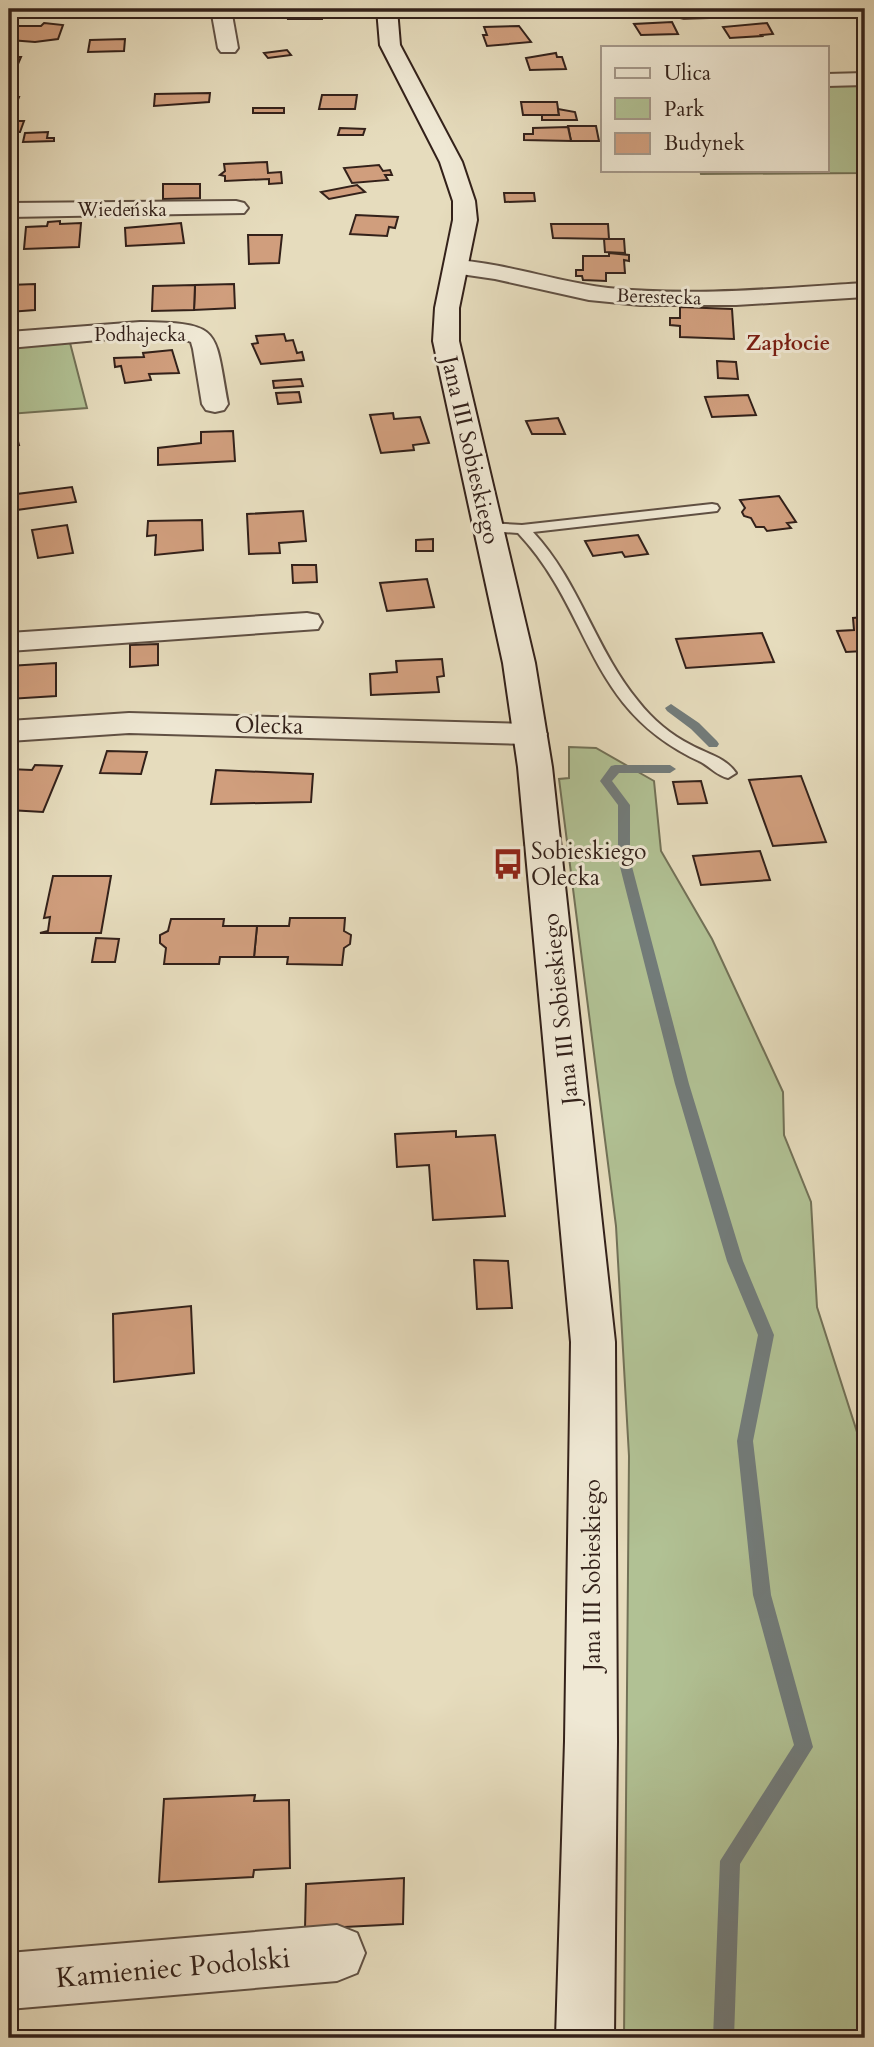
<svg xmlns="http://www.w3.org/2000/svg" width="874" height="2047" font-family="Cardo,serif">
<rect width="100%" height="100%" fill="#e6dcbd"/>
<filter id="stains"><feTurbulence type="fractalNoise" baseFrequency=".00286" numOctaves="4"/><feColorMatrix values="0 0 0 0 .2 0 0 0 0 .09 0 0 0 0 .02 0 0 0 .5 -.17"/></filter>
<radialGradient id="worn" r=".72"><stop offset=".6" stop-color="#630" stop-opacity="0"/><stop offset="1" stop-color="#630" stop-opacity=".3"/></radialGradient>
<g fill="#b1c194" stroke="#727157" stroke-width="2">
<polygon points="865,81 865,173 701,174 700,170 827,170 827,83"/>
<polygon points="69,339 87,408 9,414 9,343"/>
<polygon points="569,747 596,748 654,781 661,851 712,939 783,1092 784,1135 811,1202 817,1307 865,1457 865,2038 624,2038 629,1456 616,1226 559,779 569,778"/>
</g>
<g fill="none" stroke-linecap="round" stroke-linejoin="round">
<g fill="#727c7b" fill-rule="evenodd">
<polygon points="671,704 699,723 717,741 719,744 717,747 709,747 691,729 667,711 665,708"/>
<polygon points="615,765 670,765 676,769 670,773 619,773 612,781 630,805 630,859 689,1084 743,1261 774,1335 753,1441 771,1595 813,1747 740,1864 734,2038 713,2038 720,1861 794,1745 753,1595 737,1441 758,1335 727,1261 675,1084 618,859 618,805 600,781 611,766"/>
</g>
</g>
<g fill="#d09e7d" stroke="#33211a" stroke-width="2">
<polygon points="18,9 52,9 52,16 28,17 27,14 18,14"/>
<polygon points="289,9 322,9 322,19 288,19"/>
<polygon points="672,22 678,34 641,35 634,24"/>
<polygon points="44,23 63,25 58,39 35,42 10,40 9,32 12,31 13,26 41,26"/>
<polygon points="767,23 773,34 761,35 762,36 730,38 723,27"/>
<polygon points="519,26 531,42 487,46 483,35 487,35 484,27"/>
<polygon points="125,39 124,51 88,52 90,40"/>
<polygon points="287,50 291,55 268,58 264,53"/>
<polygon points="556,53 557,57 562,57 566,69 530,70 526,58"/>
<polygon points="9,57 21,57 15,71 9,71"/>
<polygon points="210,93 209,102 154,106 155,94"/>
<polygon points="322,95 357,95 355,109 319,109"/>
<polygon points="9,97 19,97 13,112 9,112"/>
<polygon points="521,102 557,102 559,115 523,115"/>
<rect x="253" y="108" width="31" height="5"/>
<polygon points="558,109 575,112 577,120 542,120 542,115 559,115"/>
<polygon points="9,121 24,121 20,132 9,132"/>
<polygon points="568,126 596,126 599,141 571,141"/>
<polygon points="568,127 571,141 524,140 524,134 533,134 533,128"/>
<polygon points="340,128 365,129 363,135 338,135"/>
<polygon points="48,132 47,138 54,138 54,141 23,142 25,133"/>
<polygon points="267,162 268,173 281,172 282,183 269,184 269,179 225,181 225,176 220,175 225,171 224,164"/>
<polygon points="379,165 383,171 390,170 392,175 385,175 388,180 352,183 344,168"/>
<polygon points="163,184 200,184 200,198 163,199"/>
<polygon points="357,185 365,192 329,199 321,192"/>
<polygon points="504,193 534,193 535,201 505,202"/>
<polygon points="356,215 398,217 395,228 389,227 387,236 350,234"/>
<polygon points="60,221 60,224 81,223 79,247 24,249 26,227 47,226 48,222"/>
<polygon points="181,223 184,243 126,246 125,228"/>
<polygon points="551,224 608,224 609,239 553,238"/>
<polygon points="248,235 282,235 279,263 249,264"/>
<polygon points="604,239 624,239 625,253 605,252"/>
<polygon points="609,253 629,255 629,261 624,260 625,273 606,273 606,281 583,280 582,276 576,276 576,270 583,270 583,256 609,256"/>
<polygon points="35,284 35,310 9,312 9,285"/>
<polygon points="234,284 235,308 194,310 195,285"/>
<polygon points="195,285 194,310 152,311 153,286"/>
<polygon points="680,307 732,309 734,339 680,337 680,326 670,325 670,318 680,318"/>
<polygon points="284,334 286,341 293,340 297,353 302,352 304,360 261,364 252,344 258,343 256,336"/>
<polygon points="172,350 179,373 149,374 151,380 125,383 121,366 115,367 114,358 144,357 143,353"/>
<polygon points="717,361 736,362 738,379 718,378"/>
<polygon points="301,379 303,386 274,388 273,381"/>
<polygon points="299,392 301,402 278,404 276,393"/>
<polygon points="748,395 756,415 712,417 705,397"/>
<polygon points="393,413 394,419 420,417 429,443 413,445 414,450 381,453 370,415"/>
<polygon points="558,418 565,434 532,434 526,421"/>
<polygon points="15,430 19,445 9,446 9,431"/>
<polygon points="233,431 235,461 158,465 158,448 201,443 201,432"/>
<polygon points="72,487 76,502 9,511 9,495"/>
<polygon points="779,496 796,522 787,523 791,528 767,531 764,527 756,527 751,518 744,516 742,512 745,508 740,500"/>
<polygon points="303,511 306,541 279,543 280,553 249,554 247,514"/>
<polygon points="202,520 203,550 155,555 156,535 147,536 148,521"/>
<polygon points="67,525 73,553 38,558 32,530"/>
<polygon points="638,535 648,554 625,557 622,552 593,556 585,541"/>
<polygon points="433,539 433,551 416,551 416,540"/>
<polygon points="292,565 316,565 317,582 293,583"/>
<polygon points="427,579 434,607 387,611 380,583"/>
<polygon points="864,617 865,654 864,651 846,652 837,631 854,630 853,618"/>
<polygon points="762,633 774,662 686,668 676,639"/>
<polygon points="158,644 158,665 130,667 130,645"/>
<polygon points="442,659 444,676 437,677 439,692 371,695 370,674 397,672 396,661"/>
<polygon points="56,663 56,696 9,699 9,666"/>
<polygon points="107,751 147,752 141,774 100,773"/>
<polygon points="35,765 62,766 43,812 9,810 9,769 32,770"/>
<polygon points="216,770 313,774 311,802 211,804"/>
<polygon points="801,776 826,842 773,846 749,780"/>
<polygon points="701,781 707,803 678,804 673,782"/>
<polygon points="760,851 770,880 701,885 693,856"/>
<polygon points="53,876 111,876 101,933 40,933 48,931 50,917 44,918"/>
<polygon points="290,918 345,918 344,931 351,935 350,944 344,948 342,965 287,964 288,957 254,957 257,926 289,926"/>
<polygon points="171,919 224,919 223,926 257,926 254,957 220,957 219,964 164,964 166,948 160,943 160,935 168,931"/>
<polygon points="96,938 119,939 115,962 92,962"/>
<polygon points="9,1069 16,1069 9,1098"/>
<polygon points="9,1107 17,1108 9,1136"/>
<polygon points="456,1131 456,1137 495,1135 505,1216 433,1220 429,1165 397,1167 395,1134"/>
<polygon points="9,1211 12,1211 9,1265"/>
<polygon points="474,1260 508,1261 512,1308 477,1309"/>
<polygon points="191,1306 194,1373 114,1382 113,1314"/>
<polygon points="255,1795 254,1801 289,1800 290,1868 254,1870 253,1877 159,1882 164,1799"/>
<polygon points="404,1878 403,1924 305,1929 306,1884"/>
<polygon points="87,2032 88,2038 51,2038"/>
</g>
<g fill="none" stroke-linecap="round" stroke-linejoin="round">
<defs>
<path id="lane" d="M712,504L717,505L719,508L717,511L533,532C579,581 595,649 638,701C652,719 671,735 691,745C707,754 725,757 736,773L728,778C718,776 710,767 701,762C585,709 594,614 518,533L488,531L481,527L488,523L522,525Z"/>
<g id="street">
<polygon points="211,9 231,9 238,48 235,52 221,52 218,48"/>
<polygon points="677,9 770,9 760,15 684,18 677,16 674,12"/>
<polygon points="865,73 865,85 827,86 827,74"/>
<polygon points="236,201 244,203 248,208 244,213 9,217 9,203"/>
<path d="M456,260C508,264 557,282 608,288C694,297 780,288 865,283V297L736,305H640L589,300L495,279L447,272L444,267L447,262Z"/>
<path d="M140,322C223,323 214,329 228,404L224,410L215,412L206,410L202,404L193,349L191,342L183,339H109L9,348V332Z"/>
<polygon points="307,613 318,615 322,622 318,629 9,651 9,633"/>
<polygon points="129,713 530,724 542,727 547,734 542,741 530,744 129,733 9,741 9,721"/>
<polygon points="337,1925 357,1933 365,1953 357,1973 337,1981 9,2009 9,1953"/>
</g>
<polygon id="secondary" points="377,9 397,9 400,45 462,162 475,201 477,220 459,308 459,341 535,663 552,767 615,1342 617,1741 614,2038 556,2038 565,1741 571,1342 518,767 503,663 433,341 435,308 453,220 453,201 440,162 380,45"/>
</defs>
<use href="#lane" stroke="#605043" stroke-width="4"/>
<use href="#street" stroke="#605043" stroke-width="4"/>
<use href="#secondary" stroke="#33211a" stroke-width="4"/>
<use href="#lane" fill="#efe8d4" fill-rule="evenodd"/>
<use href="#street" fill="#efe8d4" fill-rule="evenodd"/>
<use href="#secondary" fill="#efe8d4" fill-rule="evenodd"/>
</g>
<defs>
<symbol id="bus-bare" viewBox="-9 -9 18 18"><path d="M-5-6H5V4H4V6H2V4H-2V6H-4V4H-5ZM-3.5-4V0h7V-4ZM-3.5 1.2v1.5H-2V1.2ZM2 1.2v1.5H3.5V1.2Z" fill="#8f2418" stroke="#efe8d4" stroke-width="2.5" paint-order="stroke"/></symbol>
</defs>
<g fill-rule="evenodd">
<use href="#bus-bare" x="486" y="842" width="44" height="44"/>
</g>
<g text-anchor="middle" stroke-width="6" stroke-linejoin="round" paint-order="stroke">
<g font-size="19" fill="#33211a" stroke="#efe8d4">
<text x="122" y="216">Wiedeńska</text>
<text transform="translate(659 296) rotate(2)" y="7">Berestecka</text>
<text x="140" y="341">Podhajecka</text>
</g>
<g font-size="21" font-weight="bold" fill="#7a1f14" stroke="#efe8d4">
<text x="788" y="350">Zapłocie</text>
</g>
<g font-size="23" fill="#33211a" stroke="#efe8d4">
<text transform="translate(471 450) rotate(77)" y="8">Jana III Sobieskiego</text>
<text transform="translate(269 725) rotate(1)" y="8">Olecka</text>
<text transform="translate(560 1009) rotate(-96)" y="8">Jana III Sobieskiego</text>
<text transform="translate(592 1575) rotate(-90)" y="8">Jana III Sobieskiego</text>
</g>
<g font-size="23" fill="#33211a" stroke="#efe8d4" text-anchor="start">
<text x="531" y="859">Sobieskiego<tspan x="531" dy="26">Olecka</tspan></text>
</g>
<g font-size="28" fill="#33211a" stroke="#efe8d4">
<text transform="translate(173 1967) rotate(-5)" y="10">Kamieniec Podolski</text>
</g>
</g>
<rect width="874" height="2047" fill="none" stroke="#e6dcbd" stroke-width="35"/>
<rect x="10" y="10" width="853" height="2026" fill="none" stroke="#33211a" stroke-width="3.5"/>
<rect x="18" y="18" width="839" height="2012" fill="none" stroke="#33211a" stroke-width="2"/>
<rect x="601" y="46" width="228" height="126" fill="#efe8d4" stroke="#a4988a" stroke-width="2"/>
<rect x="615" y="68" width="35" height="10" fill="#efe8d4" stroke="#a4988a" stroke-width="2"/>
<text x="664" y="80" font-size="21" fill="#33211a">Ulica</text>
<rect x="615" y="98" width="35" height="21" fill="#b1c194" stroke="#a4988a" stroke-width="2"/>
<text x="664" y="116" font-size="21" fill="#33211a">Park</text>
<rect x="615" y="133" width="35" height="21" fill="#d09e7d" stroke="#a4988a" stroke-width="2"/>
<text x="664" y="150" font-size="21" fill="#33211a">Budynek</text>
<rect width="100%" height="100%" filter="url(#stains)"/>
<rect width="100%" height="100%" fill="url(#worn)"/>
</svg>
